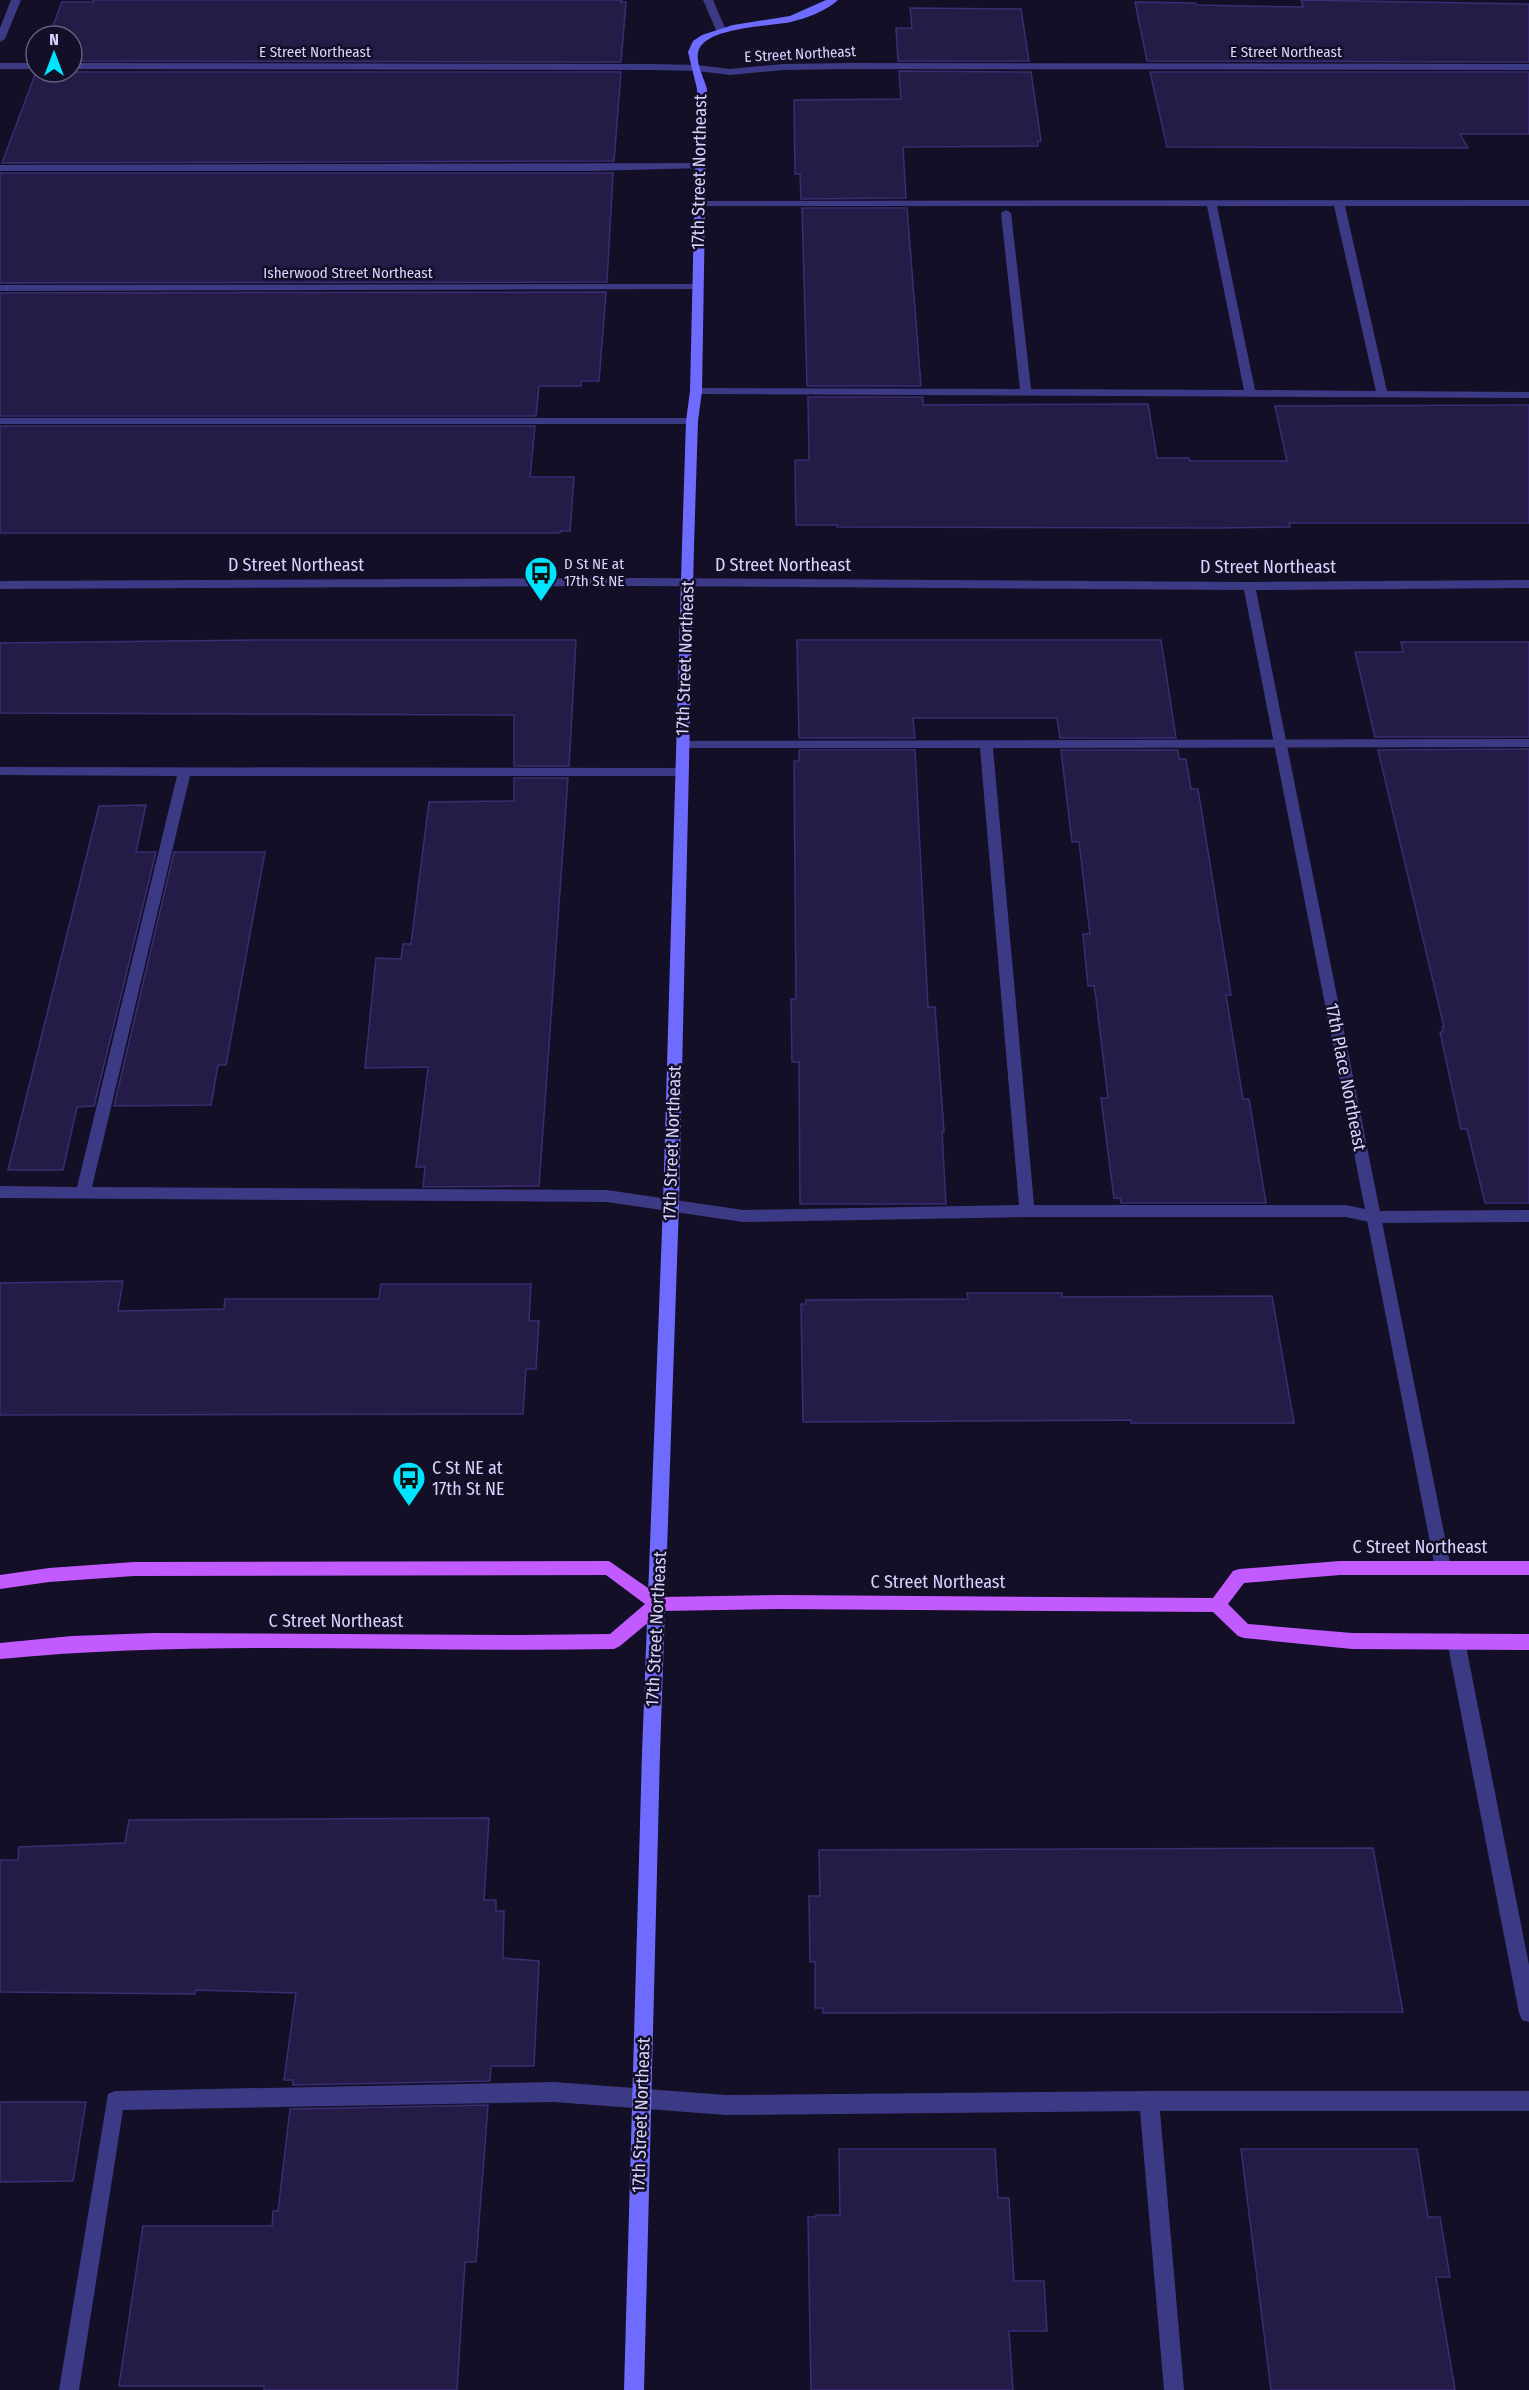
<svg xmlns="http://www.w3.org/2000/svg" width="1529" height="2390" font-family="'Fira Sans Condensed',sans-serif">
<rect width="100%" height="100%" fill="#130f26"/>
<g fill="#241b47" stroke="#3b2d73" stroke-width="1.5">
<polygon points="93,0 622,0 621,2 626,2 621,62 72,61 72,36 49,36 62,2 93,2"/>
<polygon points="1301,0 1529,4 1529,62 1147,61 1135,2 1195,3 1196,5 1303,7"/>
<polygon points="910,8 1021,9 1029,61 898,61 896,28 912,28"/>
<polygon points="899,71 1031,72 1041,141 1038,141 1038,146 903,147 906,198 801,199 800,174 795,174 794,100 901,99"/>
<polygon points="36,72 621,72 614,161 2,163"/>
<polygon points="1150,72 1529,72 1529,134 1460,134 1468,148 1167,147"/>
<polygon points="0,173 613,173 607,282 0,283"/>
<polygon points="802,208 907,208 921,386 807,386"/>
<polygon points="606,292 599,381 581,381 581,386 539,386 536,416 0,416 0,293"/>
<polygon points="808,397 923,397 923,405 1148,404 1157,458 1189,458 1190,461 1287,461 1275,406 1529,405 1529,523 1289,523 1290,527 1218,528 837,527 837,525 796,525 795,460 809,460"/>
<polygon points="0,426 535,426 530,477 574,477 570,531 560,531 560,533 0,533"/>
<polygon points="256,640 576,640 569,766 514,766 514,715 0,713 0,643"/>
<polygon points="797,640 1161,640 1176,738 1060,738 1057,718 913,718 915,738 799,738"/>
<polygon points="1401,642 1529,642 1529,737 1375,737 1355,652 1403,652"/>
<polygon points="1529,749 1529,1203 1485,1203 1467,1129 1461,1129 1440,1032 1443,1032 1442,1027 1444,1027 1378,750"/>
<polygon points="799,750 915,750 928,1007 935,1007 944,1132 942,1132 946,1204 800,1204 799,1062 792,1062 791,999 796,999 794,761 799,761"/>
<polygon points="1061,750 1178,750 1179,759 1186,759 1191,789 1198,789 1231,995 1226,995 1243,1099 1249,1099 1266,1203 1121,1203 1120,1198 1114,1198 1101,1098 1108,1098 1096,998 1094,986 1088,986 1083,934 1090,934 1079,842 1072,842"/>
<polygon points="514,778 568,778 539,1186 423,1187 425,1167 416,1167 428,1067 365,1068 376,958 401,959 403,944 411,944 429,802 514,801"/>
<polygon points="146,805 136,852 156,852 94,1106 77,1107 63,1170 8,1170 99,806"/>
<polygon points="174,852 265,852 226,1065 218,1065 211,1105 114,1106"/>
<polygon points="123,1281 118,1311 224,1309 225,1299 379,1299 381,1284 531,1284 529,1321 539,1321 536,1369 526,1369 523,1414 0,1415 0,1283"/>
<polygon points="967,1293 1062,1293 1062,1297 1272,1296 1294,1423 1131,1423 1131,1420 803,1422 801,1304 806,1304 806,1300 968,1299"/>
<polygon points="489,1818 484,1900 496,1900 496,1911 504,1911 503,1958 539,1961 534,2066 491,2066 490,2081 293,2085 293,2080 284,2080 296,1993 196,1990 195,1994 0,1992 0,1860 18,1860 19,1847 125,1843 129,1820"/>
<polygon points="1373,1848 1403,2012 823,2013 823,2008 815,2008 815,1962 810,1962 809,1896 820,1896 819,1850"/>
<polygon points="0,2102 86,2102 73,2181 0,2182"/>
<polygon points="488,2105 476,2262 465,2262 457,2390 264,2390 264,2386 119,2386 143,2226 272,2226 273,2211 278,2211 290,2109"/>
<polygon points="839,2149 995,2149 998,2198 1009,2198 1014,2281 1044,2281 1047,2331 1009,2331 1013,2390 811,2390 808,2217 816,2217 816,2215 840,2215"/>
<polygon points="1241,2149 1417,2149 1428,2217 1440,2217 1450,2277 1436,2277 1455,2390 1271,2390"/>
</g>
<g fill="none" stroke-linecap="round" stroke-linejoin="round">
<g fill="#3d3a85" fill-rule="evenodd">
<polygon points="701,163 705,164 705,168 589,171 0,171 0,165"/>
<path d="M1529,200V206H1345L1387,391L1529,392V398L696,394L690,391L696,388L1020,389L1001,213L1006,210L1011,213L1031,389L1244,390L1207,206H695L694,204L699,201ZM1217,206H1334L1376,391L1255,390Z"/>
<polygon points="0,418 692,418 698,421 692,424 0,424"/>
<polygon points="1529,739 1529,747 993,748 1034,1205 1346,1205 1374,1211 1529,1210 1529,1222 1374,1223 1346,1217 1027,1217 743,1222 607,1202 0,1198 0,1186 77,1187 177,776 0,775 0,767 682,768 688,772 682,776 190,776 92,1187 607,1190 743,1210 1019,1205 980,748 683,748 678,747 677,744 678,741"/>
<polygon points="554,2082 726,2095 1149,2091 1529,2091 1529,2111 1160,2111 1184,2390 1164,2390 1140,2111 726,2115 554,2102 123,2110 79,2390 59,2390 108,2094 115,2091"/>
</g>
<g fill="#3d3a85" fill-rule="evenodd">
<polygon points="11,0 21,0 5,39 0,42 0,28"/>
<polygon points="703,0 713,0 726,30 724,32 716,30"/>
<rect x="0" y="63" width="36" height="6"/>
<polygon points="72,63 653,64 697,65 730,69 784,64 847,63 1529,64 1529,70 847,69 784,70 730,75 697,71 653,70 72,69"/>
<polygon points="697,284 701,285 701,289 0,291 0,285"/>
<polygon points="636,578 1249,582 1529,580 1529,588 1256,590 1451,1568 1449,1573 1443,1575 1437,1573 1435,1568 1244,590 636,586 0,589 0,581"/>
<polygon points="1456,1633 1462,1636 1465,1641 1529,1965 1529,2022 1522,2020 1519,2013 1447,1641 1450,1636"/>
</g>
<path fill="#6f6bff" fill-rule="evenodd" d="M826,0H838C826,11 807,18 791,22C772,26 701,27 698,53C696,64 704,78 707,89L702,391L698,421L694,546L679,1204L660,1753L644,2390H624L642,1753L663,1204L682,546L686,421L690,391L697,89L688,52L693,41L702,35L733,25L790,16Z"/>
<path fill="#c25bff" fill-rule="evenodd" d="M609,1561L661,1597L781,1595L1213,1598L1233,1571L1239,1569L1340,1561H1529V1575H1340L1244,1583L1228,1604L1248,1624L1352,1633L1529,1634V1650L1352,1649L1244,1638L1238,1636L1213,1612L781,1609L662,1611L620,1646L614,1649C410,1653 204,1639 0,1659V1643L72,1636L153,1633L521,1635L610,1634L645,1604L606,1575L134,1576L49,1582L0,1589V1575L49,1568L134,1562Z"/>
</g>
<defs>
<symbol id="bus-pin" viewBox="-11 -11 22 30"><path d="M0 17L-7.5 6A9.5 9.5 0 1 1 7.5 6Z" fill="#00e5ff" stroke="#130f26"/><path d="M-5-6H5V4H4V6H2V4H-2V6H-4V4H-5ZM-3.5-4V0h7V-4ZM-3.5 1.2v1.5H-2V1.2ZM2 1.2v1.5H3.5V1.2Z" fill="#111"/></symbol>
</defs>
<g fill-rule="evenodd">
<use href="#bus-pin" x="522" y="554" width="38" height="52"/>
<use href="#bus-pin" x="390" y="1459" width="38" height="52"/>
</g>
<g text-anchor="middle" stroke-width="5" stroke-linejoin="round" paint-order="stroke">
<g font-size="15" fill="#d9d4ff" stroke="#130f26">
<text x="315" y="57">E Street Northeast</text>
<text x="1286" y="57">E Street Northeast</text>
<text transform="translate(800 54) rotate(-3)" y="5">E Street Northeast</text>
<text x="348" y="278">Isherwood Street Northeast</text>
</g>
<g font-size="15" fill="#d9d4ff" stroke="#130f26" text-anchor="start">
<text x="564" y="569">D St NE at<tspan x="564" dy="17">17th St NE</tspan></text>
</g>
<g font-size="18" fill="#d9d4ff" stroke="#130f26">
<text transform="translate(699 172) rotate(-89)" y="6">17th Street Northeast</text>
<text x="296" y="571">D Street Northeast</text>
<text x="783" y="571">D Street Northeast</text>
<text x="1268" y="573">D Street Northeast</text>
<text transform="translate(685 658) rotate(-88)" y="6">17th Street Northeast</text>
<text transform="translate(1346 1077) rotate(79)" y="6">17th Place Northeast</text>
<text transform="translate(672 1143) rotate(-88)" y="6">17th Street Northeast</text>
<text x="1420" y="1553">C Street Northeast</text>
<text x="938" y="1588">C Street Northeast</text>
<text x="336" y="1627">C Street Northeast</text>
<text transform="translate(656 1629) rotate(-87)" y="6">17th Street Northeast</text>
<text transform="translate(641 2115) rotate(-88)" y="6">17th Street Northeast</text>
</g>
<g font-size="18" fill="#d9d4ff" stroke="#130f26" text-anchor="start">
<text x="432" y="1474">C St NE at<tspan x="432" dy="21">17th St NE</tspan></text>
</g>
</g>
<g transform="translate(54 54)"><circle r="28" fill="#130f26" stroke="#625e7d" stroke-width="1.5"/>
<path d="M0-4.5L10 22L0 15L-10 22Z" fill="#00e5ff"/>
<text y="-9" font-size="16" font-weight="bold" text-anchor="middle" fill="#d9d4ff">N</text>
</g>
</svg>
